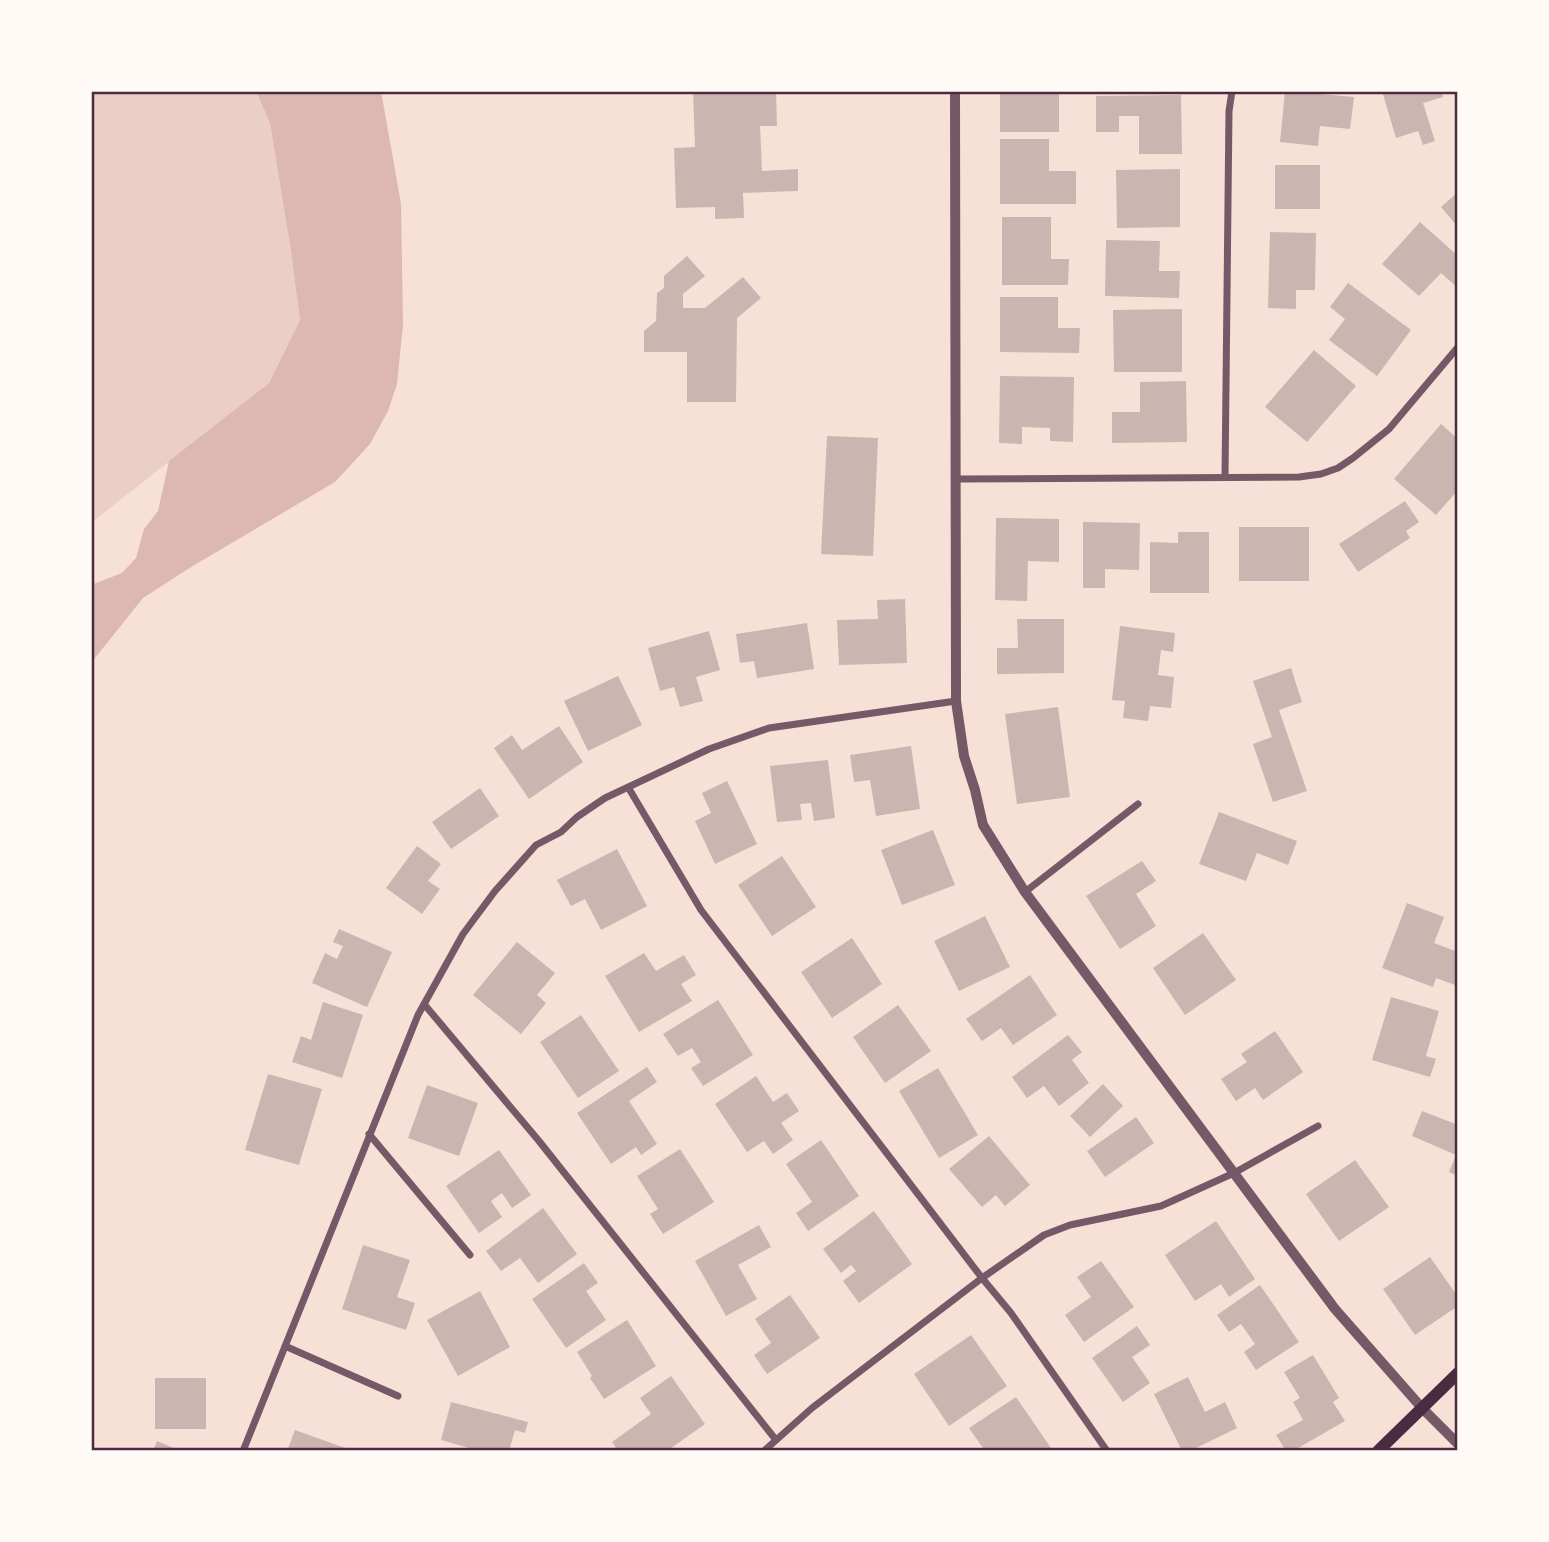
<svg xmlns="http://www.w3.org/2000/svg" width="1549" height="1542" font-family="Jost,sans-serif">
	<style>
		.green { fill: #ebcfc5 }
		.water { fill: #dcb8b0 }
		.building { fill: #ccb4b1 }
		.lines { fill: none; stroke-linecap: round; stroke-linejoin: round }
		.minor { stroke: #755966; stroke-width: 7 }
		.tertiary { stroke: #755966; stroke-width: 10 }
		.secondary { stroke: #4a2c40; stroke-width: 12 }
		.neatline { fill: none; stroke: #4a2c40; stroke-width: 2.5 }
	</style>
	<rect width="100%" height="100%" fill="#f7e1d7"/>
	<!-- green -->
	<path class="green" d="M91,91H256L270,123L291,251L300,320L269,383L91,523Z"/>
	<!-- water -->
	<path class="water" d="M256,91H381L401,204L403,325L397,384L388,411L370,444L335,482L191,567L143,598L91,663V585L122,573L136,558L144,529L158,511L169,461L269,383L300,320L291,251L270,123Z"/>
	<!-- building -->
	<path class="building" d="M727,91H776L777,126H760L762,171L798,169V191L743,193L744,218L715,219V207L676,208L674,148L695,147L693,92Z
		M1000,91H1059V132H1000Z
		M1285,91L1354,97L1350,129L1320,126L1318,146L1280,142Z
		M1382,91H1442L1443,97L1423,103L1435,141L1423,145L1418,131L1396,138Z
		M1181,95L1182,154H1139V116H1119V132H1096V96Z
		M1000,139H1049V171H1076V204H1000Z
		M1275,165H1320V209H1275Z
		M1180,169V227L1117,228L1116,170Z
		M1458,192V227L1441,207Z
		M1002,217H1051V259H1069L1068,285H1002Z
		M1420,222L1458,256V288L1441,273L1419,296L1382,264Z
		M1270,232L1316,233L1315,290H1296V309L1268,308Z
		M1106,240L1160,241L1159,271H1180L1179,298L1105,296Z
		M687,256L705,276L683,294V308H705L743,277L761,298L737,318L736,402H687V352H644V331L656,321L657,293L664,288V276Z
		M1348,283L1411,330L1377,376L1329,340L1345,319L1330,307Z
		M1000,297H1058V328H1080L1079,353L1000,352Z
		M1182,309V372H1114L1113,310Z
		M1314,350L1356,386L1307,442L1265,407Z
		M1000,376L1074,377L1073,442L1050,441V428L1022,427V444L999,443Z
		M1186,381L1187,442L1112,443V412H1140V382Z
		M1441,424L1458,439V490L1436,515L1394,479Z
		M827,436L878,438L873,556L821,554Z
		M1405,501L1419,522L1406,531L1410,538L1358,572L1339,544Z
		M996,518L1059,519V562L1028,561L1027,601L995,600Z
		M1083,522L1140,523L1139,570L1105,569V588H1083Z
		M1239,527H1309V581H1239Z
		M1178,532H1209V593H1150V542L1178,543Z
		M905,599L907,663L839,665L837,620L878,619L877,600Z
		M1017,619H1064V673L997,674V648H1018Z
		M807,623L814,669L757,678L754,661L740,663L736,634Z
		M1120,626L1175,633L1173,652L1161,650L1158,675L1174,677L1171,708L1150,706L1148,721L1123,718L1125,701L1112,700Z
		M709,631L720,670L696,677L703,701L680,707L674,687L660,691L648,648Z
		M1291,668L1302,702L1279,710L1307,791L1273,802L1253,744L1272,737L1253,681Z
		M618,676L642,725L588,751L564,701Z
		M1058,707L1070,797L1017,804L1005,714Z
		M559,726L583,762L529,799L494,748L512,735L522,750Z
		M911,746L920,809L876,816L870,780L854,782L850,755Z
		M828,760L835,818L814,821L811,803L800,804L802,820L777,822L770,766Z
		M727,781L757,844L715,864L695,821L711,813L702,793Z
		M480,788L499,816L451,849L432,822Z
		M1219,812L1297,841L1288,865L1257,853L1246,881L1199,864Z
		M933,830L955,885L902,905L881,850Z
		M417,846L441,864L428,881L440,889L422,914L386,888Z
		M617,849L647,906L601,930L585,899L571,906L557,880Z
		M782,856L816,907L772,936L738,885Z
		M1142,861L1156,881L1136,894L1156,926L1120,949L1086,896Z
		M1407,903L1444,917L1434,943L1458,952V986L1436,978L1433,987L1382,968Z
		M985,916L1010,967L959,991L934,941Z
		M339,929L392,952L367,1007L312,983L325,953L337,959L343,946L333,942Z
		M1203,933L1236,980L1185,1015L1153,968Z
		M852,938L882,984L832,1018L801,972Z
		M517,942L555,973L537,995L546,1003L521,1034L473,995Z
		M644,953L656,971L684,955L696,975L681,984L692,1001L639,1032L605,976Z
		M1030,975L1057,1015L1013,1045L1001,1028L982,1041L966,1019Z
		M1391,997L1439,1011L1426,1056L1436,1059L1430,1077L1372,1060Z
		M718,1000L753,1055L703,1086L691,1068L701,1062L692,1048L678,1056L663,1034Z
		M323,1002L363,1015L342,1078L292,1062L301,1036L311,1040Z
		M898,1005L931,1051L885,1083L853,1037Z
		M581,1015L619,1071L578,1098L540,1042Z
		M1275,1031L1303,1072L1263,1100L1255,1088L1236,1101L1221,1079L1247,1062L1241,1054Z
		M1068,1035L1082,1052L1072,1060L1089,1083L1059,1106L1044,1086L1027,1098L1012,1077Z
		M647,1067L657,1082L629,1101L657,1144L641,1155L636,1147L611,1164L577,1113Z
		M938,1068L978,1135L939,1158L899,1091Z
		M268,1074L322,1089L299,1165L245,1150Z
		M756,1076L773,1102L787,1093L799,1111L781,1123L793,1140L773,1154L764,1141L747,1152L715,1104Z
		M1103,1084L1123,1106L1090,1137L1070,1116Z
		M427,1085L478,1103L459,1156L408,1138Z
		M1422,1111L1458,1125V1176L1449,1172L1456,1155L1412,1136Z
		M1136,1117L1154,1143L1105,1177L1087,1151Z
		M989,1136L1030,1185L1005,1206L996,1195L982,1207L949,1169Z
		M821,1140L859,1196L808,1231L796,1213L812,1202L786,1164Z
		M680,1149L714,1202L663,1234L650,1214L658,1209L637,1176Z
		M499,1150L531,1195L512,1208L502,1193L491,1201L502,1217L479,1233L446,1186Z
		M1355,1160L1389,1207L1339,1241L1306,1194Z
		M543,1208L577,1254L538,1283L520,1258L501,1271L486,1251Z
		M874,1211L912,1264L859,1303L843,1281L856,1271L851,1265L841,1273L823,1249Z
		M1216,1221L1255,1279L1229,1297L1221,1284L1195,1301L1165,1255Z
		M759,1225L771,1247L738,1265L757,1299L726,1316L695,1261Z
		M363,1245L410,1260L397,1297L415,1303L406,1330L342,1309Z
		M1430,1257L1458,1297V1306L1415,1335L1383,1289Z
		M1101,1261L1134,1307L1084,1342L1065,1315L1091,1297L1077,1277Z
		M584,1263L598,1283L586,1291L606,1320L566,1348L532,1299Z
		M1260,1285L1299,1342L1256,1370L1244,1352L1255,1344L1241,1324L1229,1332L1217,1315Z
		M480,1291L510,1347L458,1376L427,1320Z
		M790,1295L820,1338L767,1374L754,1355L771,1343L755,1319Z
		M627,1320L656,1366L604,1399L590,1378L592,1376L577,1352Z
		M1137,1326L1150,1345L1132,1357L1150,1383L1123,1402L1092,1358Z
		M971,1335L1007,1386L949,1426L914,1374Z
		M1313,1355L1339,1398L1333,1402L1345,1421L1293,1451H1286L1276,1435L1303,1420L1293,1402L1300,1398L1284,1372Z
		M671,1376L705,1424L667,1451H618L612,1442L651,1414L640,1398Z
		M1188,1377L1205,1412L1225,1402L1237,1428L1190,1451H1182L1154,1394Z
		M155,1378H206V1429H155Z
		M1016,1397L1053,1451H985L969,1428Z
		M451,1402L528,1422L525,1433L515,1430L509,1451H468L469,1448L441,1440Z
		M295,1430L348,1449L347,1451H287Z
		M157,1441L181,1451H153Z"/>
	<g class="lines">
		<!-- minor -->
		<path class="minor" d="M1225,477L1229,111L1232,91
			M956,479L1299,477L1321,474L1338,468L1353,458L1389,429L1458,347
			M628,787L701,910L982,1278L1011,1313L1107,1451
			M1025,892L1138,804
			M424,1004L539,1141L776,1440
			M369,1134L470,1255
			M285,1346L398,1396
			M243,1451L418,1015L463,934L495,891L536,845L561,832L577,817L605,798L709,749L769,728L956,701
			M764,1451L812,1408L982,1278L1044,1235L1070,1225L1161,1206L1234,1173L1318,1126"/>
		<!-- tertiary -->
		<path class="tertiary" d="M955,91L956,701L964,756L975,790L983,825L1025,892L1335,1309L1422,1408L1458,1444"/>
		<!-- secondary -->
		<path class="secondary" d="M1378,1451L1458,1373"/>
	</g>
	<!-- border -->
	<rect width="1549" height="1542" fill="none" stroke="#fffaf5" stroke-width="186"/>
	<rect x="93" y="93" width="1363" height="1356" class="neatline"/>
</svg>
